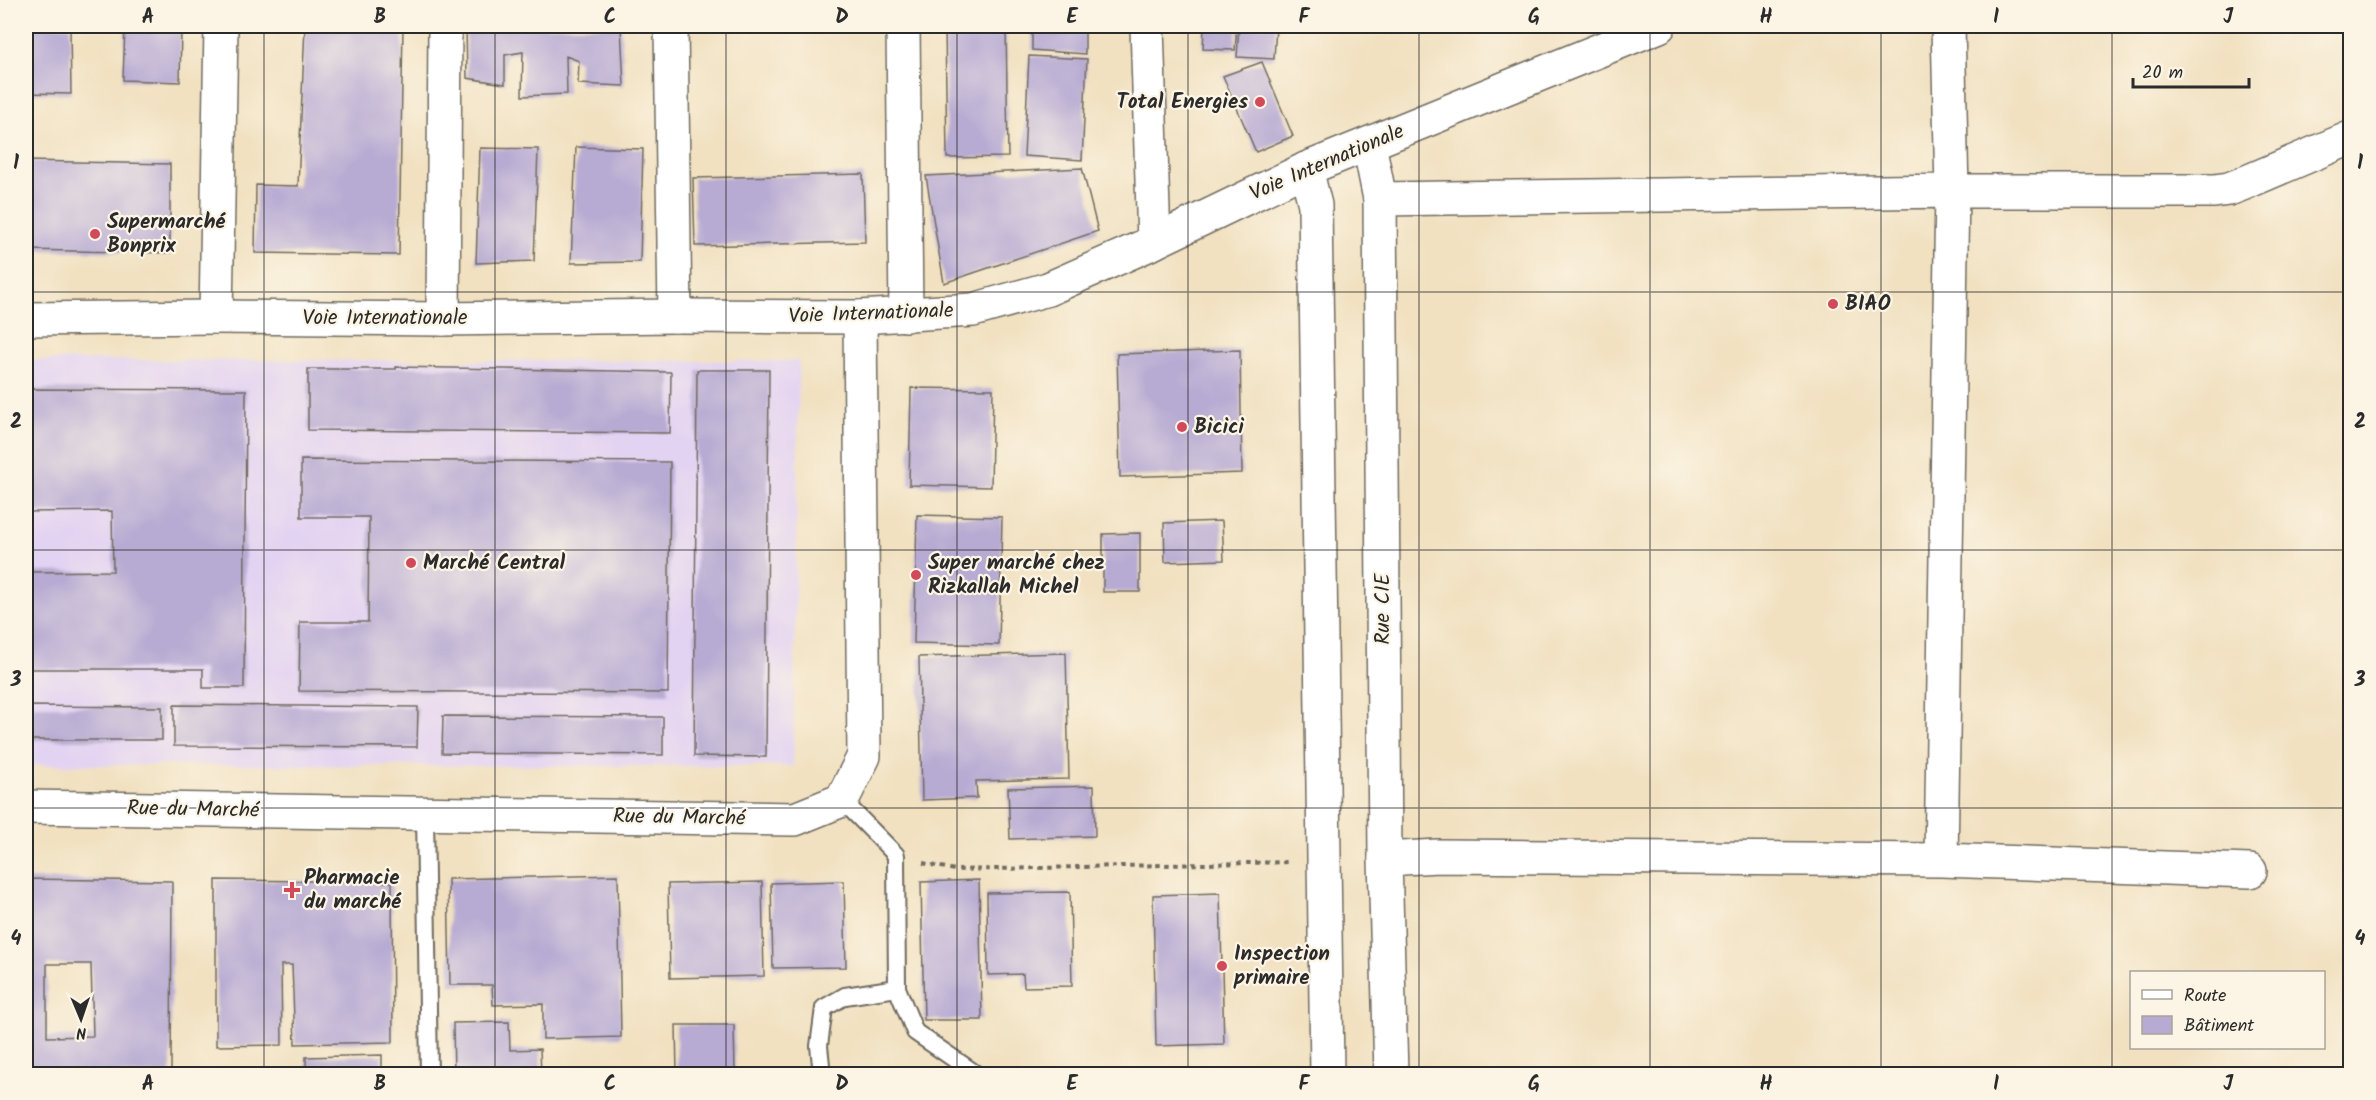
<svg xmlns="http://www.w3.org/2000/svg" width="2376" height="1100" font-family="Kalam,sans-serif">
	<style>
		.built { fill: #e3d3f2 }
		.building { fill: #b7aad3; fill-rule: evenodd }
		.lines { fill: none; stroke-linecap: round; stroke-linejoin: round }
		.lane-casing { stroke: #706b60; stroke-width: 20 }
		.street-casing { stroke: #706b60; stroke-width: 36 }
		.secondary-casing { stroke: #706b60; stroke-width: 36 }
		.primary-casing { stroke: #706b60; stroke-width: 36 }
		.path { stroke: #706b60; stroke-width: 4; stroke-dasharray: 4.5 4.5; stroke-linecap: butt }
		.lane { stroke: #fff; stroke-width: 16 }
		.street { stroke: #fff; stroke-width: 33 }
		.secondary { stroke: #fff; stroke-width: 33 }
		.primary { stroke: #fff; stroke-width: 33 }
		.grid { fill: none; stroke: #2b2b2b; stroke-width: 1.5; stroke-opacity: 0.55 }
		.poi-dot { fill: #d1495b; stroke: #fcf5e5; stroke-width: 2 }
		.labels { text-anchor: middle; dominant-baseline: central; stroke-width: 4.5; stroke-linejoin: round; paint-order: stroke }
		.poi-label { font-size: 21px; font-weight: bold; fill: #2b2b2b; stroke: #fcf5e5; text-anchor: start }
		.street-label { font-size: 21px; fill: #2b2b2b; stroke: #fcf5e5 }
		.neatline { fill: none; stroke: #2b2b2b; stroke-width: 2 }
		.grid-label { font-size: 20px; text-anchor: middle; font-weight: bold; fill: #2b2b2b }
	</style>
	<rect width="100%" height="100%" fill="#fcf5e5"/>
	<filter id="ink" filterUnits="userSpaceOnUse"><feTurbulence type="fractalNoise" baseFrequency=".0167" numOctaves="2"/><feDisplacementMap in="SourceGraphic" scale="12" xChannelSelector="R" yChannelSelector="G"/><feConvolveMatrix kernelMatrix="1 2 1 2 8 2 1 2 1" color-interpolation-filters="sRGB"/></filter>
	<filter id="wash" filterUnits="userSpaceOnUse"><feTurbulence type="fractalNoise" baseFrequency=".008" numOctaves="4" result="noise"/><feDisplacementMap in="SourceGraphic" scale="24" xChannelSelector="R" yChannelSelector="G"/><feGaussianBlur stdDeviation="1.35" result="paint"/><feColorMatrix in="noise" values="0 0 0 0 0 0 0 0 0 0 0 0 0 0 0 0 0 1.4 0 .05"/><feComposite in="paint" operator="in"/></filter>
	<g filter="url(#wash)">
		<rect width="100%" height="100%" fill="#f1e1c1"/>
		<!-- built -->
		<path class="built" d="M26,360L799,361L793,766L26,765Z"/>
		<g id="blocks">
			<!-- building -->
			<path class="building" d="M26,26H70L71,94L26,93Z
				M125,26H181L180,82L123,80Z
				M305,26H403L399,255L255,253L256,185L298,186Z
				M466,26L621,27L624,86L578,84L579,61L566,56L567,94L522,96L523,52L505,55V84L467,78Z
				M945,26H1006L1008,157L947,158Z
				M1032,26H1085V54L1032,50Z
				M1204,26H1237L1235,50L1203,49Z
				M1239,26H1276L1274,59L1237,57Z
				M1029,56L1087,59L1082,160L1024,156Z
				M1262,62L1293,136L1256,152L1223,76Z
				M576,147L643,149L640,262L571,263Z
				M480,148L538,149L534,261L476,263Z
				M26,161L170,164V253L26,250Z
				M1082,168L1098,231L944,283L926,176Z
				M863,174L865,242L695,246L693,178Z
				M1240,350L1242,473L1120,477L1117,354Z
				M396,367L671,372L670,433L308,430V369H396Z
				M697,370H769L766,757L694,756Z
				M911,388L993,389L991,487L909,485Z
				M26,389L246,390L244,688H203V669H26ZM112,511L113,571L29,572V512Z
				M301,460L670,462L668,693L299,691L300,622H368L369,517H301Z
				M917,515L1002,517L999,645L914,643Z
				M1222,521L1224,560L1165,562L1164,523Z
				M1140,533V592H1103V534Z
				M1066,653L1069,779L976,781L977,798L922,800L919,657Z
				M174,705L418,707L417,747L174,746Z
				M26,706L162,707V740H26Z
				M443,716L663,717V755L442,753Z
				M1094,786L1095,836L1010,839L1008,788Z
				M618,875L621,1037L543,1039V1004L493,1005L492,985H450L448,879Z
				M26,879L172,881L171,1074H26ZM47,964H91L93,1036L47,1037Z
				M216,880L392,882L393,1042L295,1044L292,965H281L282,1045L216,1046Z
				M979,880L982,1020H924L921,882Z
				M844,881L846,967L773,968L771,883Z
				M762,882L764,976L670,978L668,884Z
				M1070,892L1072,986L1024,987L1023,974L988,975L987,893Z
				M1220,893L1224,1044L1156,1046L1153,895Z
				M509,1022L510,1050L540,1049L541,1074H454L453,1023Z
				M676,1025H734L735,1074H677Z
				M382,1055V1074H306V1057Z"/>
		</g>
	</g>
	<g filter="url(#ink)">
		<use href="#blocks" fill-opacity="0" stroke="#706b60" stroke-width="1.5"/>
		<g class="lines">
			<defs>
				<path id="lane" d="M842,800L896,855L897,988L915,1032L976,1074
					M425,814L429,1074
					M822,1074L819,1046L824,1008L845,996L897,988"/>
				<path id="street" d="M671,26L675,316
					M903,26L906,315
					M1380,199L1952,191H2214L2229,189L2242,184L2350,138
					M216,317L221,26
					M443,319L445,26
					M26,807L795,819L842,800L864,756L860,317
					M1385,859L1438,856L1941,860L2250,871
					M1941,860L1952,191L1948,26"/>
				<path id="secondary" d="M1147,26L1154,242
					M1369,144L1380,199L1385,859L1391,1074
					M1306,169L1315,205L1327,1074"/>
				<path id="primary" d="M26,319L216,317L443,319L675,316L860,317L973,310L1048,289L1154,242L1306,169L1659,26"/>
			</defs>
			<!-- lane casing -->
			<use href="#lane" class="lane-casing"/>
			<!-- street casing -->
			<use href="#street" class="street-casing"/>
			<!-- secondary casing -->
			<use href="#secondary" class="secondary-casing"/>
			<!-- primary casing -->
			<use href="#primary" class="primary-casing"/>
			<!-- path -->
			<path class="path" d="M923,863L955,870L1289,862"/>
			<!-- lane -->
			<use href="#lane" class="lane"/>
			<!-- street -->
			<use href="#street" class="street"/>
			<!-- secondary -->
			<use href="#secondary" class="secondary"/>
			<!-- primary -->
			<use href="#primary" class="primary"/>
		</g>
	</g>
	<!-- grid -->
	<path class="grid" d="M264,26V1074M495,26V1074M726,26V1074M957,26V1074M1188,26V1074M1419,26V1074M1650,26V1074M1881,26V1074M2112,26V1074M26,292H2350M26,550H2350M26,808H2350"/>
	<!-- markers -->
	<g class="poi-dot">
		<circle cx="1260" cy="102" r="6"/>
		<circle cx="95" cy="234" r="6"/>
		<circle cx="1833" cy="304" r="6"/>
		<circle cx="1182" cy="427" r="6"/>
		<circle cx="411" cy="563" r="6"/>
		<circle cx="916" cy="575" r="6"/>
		<path d="M289 881h6v6h6v6h-6v6h-6v-6h-6v-6h6z"/>
		<circle cx="1222" cy="966" r="6"/>
	</g>
	<g class="labels">
		<!-- poi labels -->
		<g class="poi-label">
			<text x="1248" y="102" text-anchor="end">Total Energies</text>
			<text x="107" y="222">Supermarché<tspan x="107" dy="24">Bonprix</tspan></text>
			<text x="1845" y="304">BIAO</text>
			<text x="1194" y="427">Bicici</text>
			<text x="423" y="563">Marché Central</text>
			<text x="928" y="563">Super marché chez<tspan x="928" dy="24">Rizkallah Michel</tspan></text>
			<text x="304" y="878">Pharmacie<tspan x="304" dy="24">du marché</tspan></text>
			<text x="1234" y="954">Inspection<tspan x="1234" dy="24">primaire</tspan></text>
		</g>
		<!-- street labels -->
		<g class="street-label">
			<text transform="translate(1327 163) rotate(-23)">Voie Internationale</text>
			<text transform="translate(871 314) rotate(-2)">Voie Internationale</text>
			<text x="385" y="318">Voie Internationale</text>
			<text transform="translate(1383 609) rotate(-90)">Rue CIE</text>
			<text transform="translate(193 810) rotate(1)">Rue du Marché</text>
			<text transform="translate(679 818) rotate(1)">Rue du Marché</text>
		</g>
	</g>
	<!-- margin -->
	<rect width="2376" height="1100" fill="none" stroke="#fcf5e5" stroke-width="66"/>
	<!-- legend -->
	<rect x="2130" y="971" width="195" height="78" fill="#fcf5e5" stroke="#a8a49b" stroke-width="1.5"/>
	<rect x="2142" y="990" width="30" height="9" fill="#ffffff" stroke="#a8a49b" stroke-width="1.5"/>
	<text x="2184" y="1001" font-size="18" fill="#2b2b2b">Route</text>
	<rect x="2142" y="1016" width="30" height="18" fill="#b7aad3" stroke="#a8a49b" stroke-width="1.5"/>
	<text x="2184" y="1031" font-size="18" fill="#2b2b2b">Bâtiment</text>
	<!-- north arrow -->
	<g transform="translate(81 1019) rotate(178)" stroke="#fcf5e5" stroke-width="4.5" paint-order="stroke">
	<path d="M0-4.5L10 22L0 15L-10 22Z" fill="#2b2b2b"/>
	<text y="-9" font-size="16" font-weight="bold" text-anchor="middle" fill="#2b2b2b">N</text>
	</g>
	<!-- scale -->
	<path d="M2133 78v9h116v-9" fill="none" stroke="#2b2b2b" stroke-width="3"/>
	<text x="2142" y="78" font-size="18" fill="#2b2b2b" stroke="#fcf5e5" stroke-width="4.5" paint-order="stroke">20 m</text>
	<rect x="33" y="33" width="2310" height="1034" class="neatline"/>
	<g class="grid-label">
		<text x="148" y="23">A</text>
		<text x="380" y="23">B</text>
		<text x="610" y="23">C</text>
		<text x="842" y="23">D</text>
		<text x="1072" y="23">E</text>
		<text x="1304" y="23">F</text>
		<text x="1534" y="23">G</text>
		<text x="1766" y="23">H</text>
		<text x="1996" y="23">I</text>
		<text x="2228" y="23">J</text>
		<text x="16" y="169">1</text>
		<text x="2360" y="169">1</text>
		<text x="16" y="428">2</text>
		<text x="2360" y="428">2</text>
		<text x="16" y="686">3</text>
		<text x="2360" y="686">3</text>
		<text x="16" y="945">4</text>
		<text x="2360" y="945">4</text>
		<text x="148" y="1090">A</text>
		<text x="380" y="1090">B</text>
		<text x="610" y="1090">C</text>
		<text x="842" y="1090">D</text>
		<text x="1072" y="1090">E</text>
		<text x="1304" y="1090">F</text>
		<text x="1534" y="1090">G</text>
		<text x="1766" y="1090">H</text>
		<text x="1996" y="1090">I</text>
		<text x="2228" y="1090">J</text>
	</g>
</svg>
